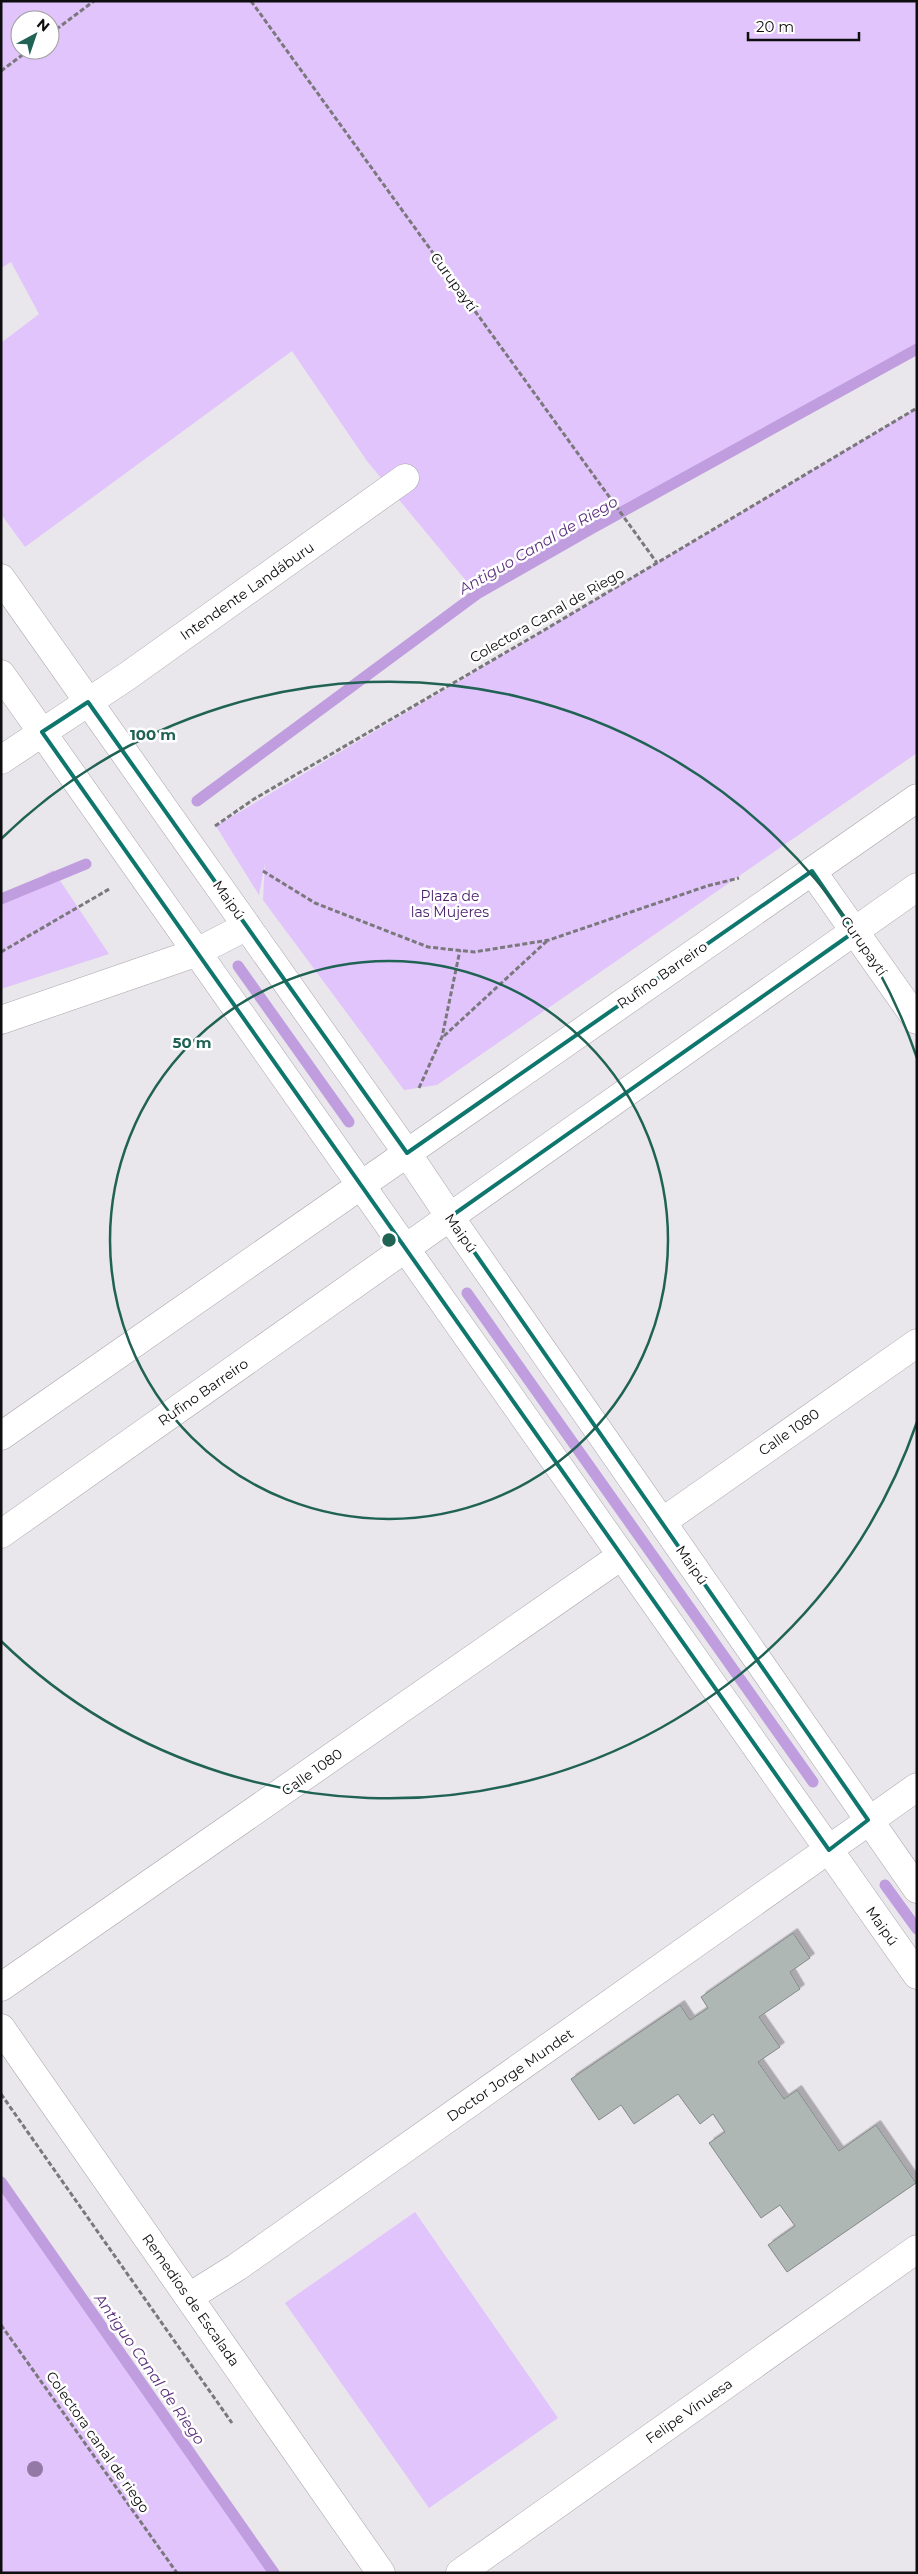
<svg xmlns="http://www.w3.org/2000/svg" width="918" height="2574" font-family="Montserrat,sans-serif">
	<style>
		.green { fill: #e1c4fc; fill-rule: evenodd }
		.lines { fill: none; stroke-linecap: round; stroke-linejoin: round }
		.stream { stroke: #bf9dde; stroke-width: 11 }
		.building { fill: #afb7b4; stroke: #838a87; filter: url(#shadow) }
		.minor-casing { stroke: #a8a5ab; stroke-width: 29 }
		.path { stroke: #7a787c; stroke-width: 3; stroke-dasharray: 5 2.5; stroke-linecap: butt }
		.minor { stroke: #fff; stroke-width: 28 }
		.tree { fill: #9379a6 }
		.marked { fill: none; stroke: #0f766e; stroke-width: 4; stroke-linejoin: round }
		.ring { fill: none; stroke: #206354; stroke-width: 2.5 }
		.labels { text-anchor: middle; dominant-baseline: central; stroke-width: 5; stroke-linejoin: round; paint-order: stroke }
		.street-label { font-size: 14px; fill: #0e0d0f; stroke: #fff }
		.park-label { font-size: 14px; fill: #4c206c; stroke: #fff }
		.water-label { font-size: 15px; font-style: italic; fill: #5b2f7c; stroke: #fff }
		.centre { fill: #206354; stroke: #fff; stroke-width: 2.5 }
		.ring-label { font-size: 15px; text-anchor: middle; font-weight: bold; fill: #206354; stroke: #fff; stroke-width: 5; stroke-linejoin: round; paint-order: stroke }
	</style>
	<defs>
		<filter id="shadow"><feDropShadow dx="4.5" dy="-4.5" stdDeviation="0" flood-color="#0004"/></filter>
	</defs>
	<rect width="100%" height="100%" fill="#e9e6ec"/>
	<!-- green -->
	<path class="green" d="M1,1H917V343L477,594L367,461L292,351L25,547L1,514V343L39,314L11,262L1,268ZM20,20H50V50H20Z
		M917,408V753L437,1085L404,1090L263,900L265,863L259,895L216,826Z
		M53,870L109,954L1,989V900Z
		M1,2189L269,2573H1Z
		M415,2212L558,2418L429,2508L285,2303Z"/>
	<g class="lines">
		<!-- stream -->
		<path class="stream" d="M197,801L477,594L591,529L917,349
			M1,899L86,864
			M238,966L349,1122
			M467,1293L813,1782
			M885,1885L917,1929
			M1,2182L274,2573"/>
	</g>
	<!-- building -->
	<path class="building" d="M793,1933L810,1958L790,1972L800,1989L759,2017L780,2047L758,2062L784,2099L797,2090L839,2151L876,2125L916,2183L787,2272L768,2245L795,2226L780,2205L761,2218L709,2143L725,2132L713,2114L700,2124L678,2094L634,2124L621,2105L599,2120L571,2079L680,2005L690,2020L708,2008L701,1997Z"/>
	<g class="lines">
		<defs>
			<path id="minor" d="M1,578L407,1153L450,1217L917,1889
				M1,674L917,1975
				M1,760L126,677L405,478
				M812,871L917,1020
				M1,1020L195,953L247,926
				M1,1436L917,798
				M662,1522L917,1343
				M1,1534L917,887
				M1,1987L621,1556
				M1,2028L381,2573
				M189,2297L237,2267L917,1787
				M460,2573L917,2249"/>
		</defs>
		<!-- minor casing -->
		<use href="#minor" class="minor-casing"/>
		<!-- path -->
		<path class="path" d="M251,1L657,563
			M50,34L94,1
			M1,71L29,50
			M215,826L254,799L546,629L917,408
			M263,871L315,903L428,947L474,952L549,940L707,886L739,878
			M1,952L111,888
			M444,1036L548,940
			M419,1088L442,1037L460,950
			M1,2094L232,2423
			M1,2325L177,2573"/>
		<!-- minor -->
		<use href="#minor" class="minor"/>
	</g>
	<!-- trees -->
	<circle class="tree" cx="35" cy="2469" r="8"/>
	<!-- marked area -->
	<path class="marked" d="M88,702L407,1153L812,871L854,932L450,1217L868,1820L829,1850L42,732Z"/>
	<!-- distance rings -->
	<g class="ring">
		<circle cx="389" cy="1240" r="279"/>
		<path d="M917 1422A558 558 0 0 1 1 1641M1 839A558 558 0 0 1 917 1058"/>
	</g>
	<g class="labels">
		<!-- street labels -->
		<g class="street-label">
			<text transform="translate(454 282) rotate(54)">Curupaytí</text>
			<text transform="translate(247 591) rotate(-35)">Intendente Landáburu</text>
			<text transform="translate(547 615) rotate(-30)">Colectora Canal de Riego</text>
			<text transform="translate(229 900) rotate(55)">Maipú</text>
			<text transform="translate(864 946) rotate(55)">Curupaytí</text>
			<text transform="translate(662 975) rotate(-35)">Rufino Barreiro</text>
			<text transform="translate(461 1233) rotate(55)">Maipú</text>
			<text transform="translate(203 1392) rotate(-35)">Rufino Barreiro</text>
			<text transform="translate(789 1432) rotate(-35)">Calle 1080</text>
			<text transform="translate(692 1565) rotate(55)">Maipú</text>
			<text transform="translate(312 1772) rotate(-35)">Calle 1080</text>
			<text transform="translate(882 1926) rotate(55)">Maipú</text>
			<text transform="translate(510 2075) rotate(-35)">Doctor Jorge Mundet</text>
			<text transform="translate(191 2300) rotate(55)">Remedios de Escalada</text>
			<text transform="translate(689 2411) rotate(-35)">Felipe Vinuesa</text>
			<text transform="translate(98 2442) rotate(55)">Colectora canal de riego</text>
		</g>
		<!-- park labels -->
		<g class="park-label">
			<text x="450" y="896">Plaza de<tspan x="450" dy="16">las Mujeres</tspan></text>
		</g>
		<!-- water labels -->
		<g class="water-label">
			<text transform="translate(538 545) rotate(-30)">Antiguo Canal de Riego</text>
			<text transform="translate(150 2369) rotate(55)">Antiguo Canal de Riego</text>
		</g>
	</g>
	<circle cx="389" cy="1240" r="8" class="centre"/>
	<g class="ring-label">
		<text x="153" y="740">100 m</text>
		<text x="192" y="1048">50 m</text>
	</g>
	<!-- border -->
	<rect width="918" height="2574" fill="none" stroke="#0e0d0f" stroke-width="5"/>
	<!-- north arrow -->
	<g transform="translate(35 35) rotate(40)"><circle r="24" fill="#ffffff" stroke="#9f9e9f"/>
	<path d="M0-4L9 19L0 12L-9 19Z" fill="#206354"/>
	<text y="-8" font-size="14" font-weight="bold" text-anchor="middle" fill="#0e0d0f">N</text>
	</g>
	<!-- scale -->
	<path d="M748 32v8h111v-8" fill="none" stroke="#0e0d0f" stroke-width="2.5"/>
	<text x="756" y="32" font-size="15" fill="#0e0d0f" stroke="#ffffff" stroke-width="4" paint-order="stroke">20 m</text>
</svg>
